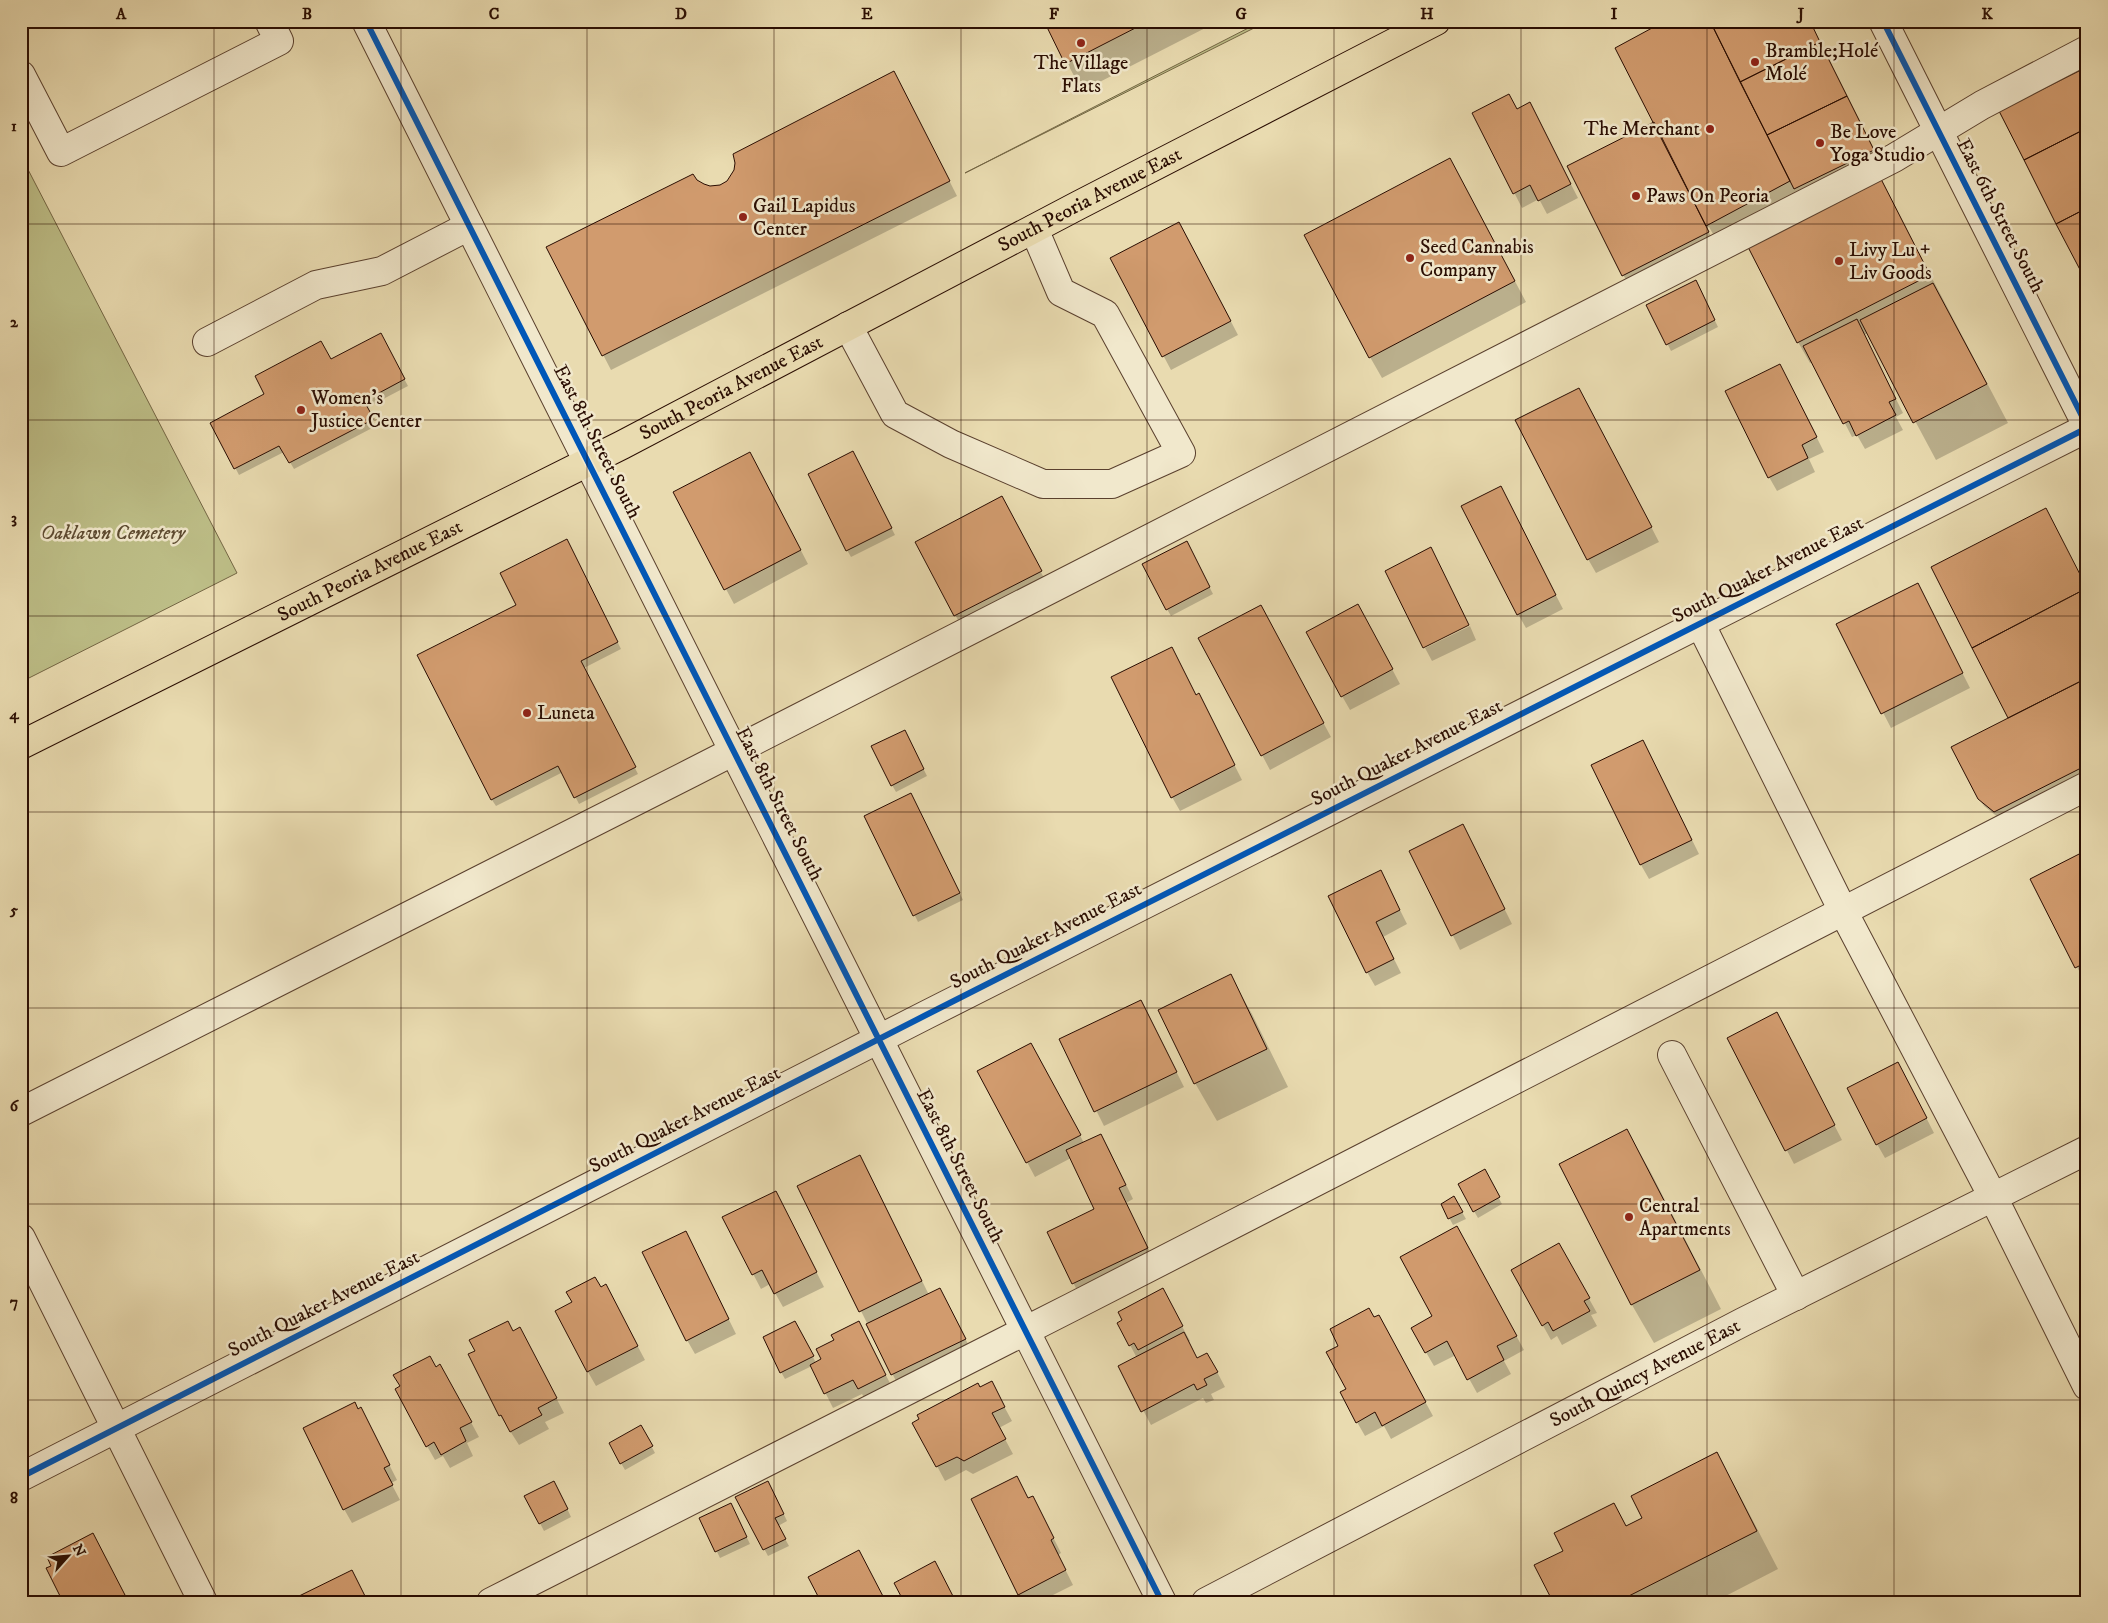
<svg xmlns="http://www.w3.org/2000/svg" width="2108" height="1623" font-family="'IM FELL DW Pica',serif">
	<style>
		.green { fill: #bdbe87; stroke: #746644 }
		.shadow { fill: #0003 }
		.building { fill: #d19b6e; stroke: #2a0d02 }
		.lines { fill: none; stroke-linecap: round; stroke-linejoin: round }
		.minor-casing { stroke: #5a402e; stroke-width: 30 }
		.major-casing { stroke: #2a0d02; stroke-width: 30 }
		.minor { stroke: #f1e8cc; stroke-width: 28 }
		.major { stroke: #e9dbb0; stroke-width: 28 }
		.cycleway-casing { stroke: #f1e8cc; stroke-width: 9 }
		.cycleway { stroke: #0057b8; stroke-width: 6 }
		.grid { fill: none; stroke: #2a0d02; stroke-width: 1; stroke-opacity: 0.55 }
		.poi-dot { fill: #8f2418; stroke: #f1e8cc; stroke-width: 2 }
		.labels { text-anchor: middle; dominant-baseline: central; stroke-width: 5; stroke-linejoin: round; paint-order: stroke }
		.poi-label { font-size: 20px; fill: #2a0d02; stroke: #f1e8cc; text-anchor: start }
		.street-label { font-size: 20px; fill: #2a0d02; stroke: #f1e8cc }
		.park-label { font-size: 20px; font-style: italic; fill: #5d4b31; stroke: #f1e8cc }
		.neatline { fill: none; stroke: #2a0d02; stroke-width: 2 }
		.grid-label { font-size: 16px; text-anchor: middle; font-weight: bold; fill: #2a0d02 }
	</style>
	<rect width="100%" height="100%" fill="#e9dbb0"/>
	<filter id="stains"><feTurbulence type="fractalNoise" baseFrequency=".004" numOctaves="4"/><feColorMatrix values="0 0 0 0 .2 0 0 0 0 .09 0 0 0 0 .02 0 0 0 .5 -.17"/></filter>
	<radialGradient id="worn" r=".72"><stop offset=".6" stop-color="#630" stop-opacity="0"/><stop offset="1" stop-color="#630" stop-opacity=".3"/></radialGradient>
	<!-- green -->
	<path class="green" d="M1262,21H1268L965,173Z
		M21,156L237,573L21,682Z"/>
	<!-- shadow -->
	<path class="shadow" d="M1045,21H1219L1082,91Z
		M1668,21H1810L1885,171L1716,239L1709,227L1707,228L1712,239L1627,282L1568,167L1655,123Z
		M902,87L957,196L611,370L548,248L692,175L703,186L710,188L726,183Z
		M1517,110L1537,118L1578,198L1547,214L1539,199L1522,208L1474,113Z
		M1450,159L1526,302L1382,378L1370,357Z
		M1881,181L2008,423L1936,460L1868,333L1864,335L1903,413L1896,417L1903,430L1865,449L1857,435L1852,437L1813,362L1810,363L1798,342Z
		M1187,237L1238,335L1171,370L1112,259Z
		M1699,288L1718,327L1671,351L1648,305Z
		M384,341L408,386L366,408L376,426L294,469L284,452L239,475L212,423L331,361Z
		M1788,380L1824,452L1809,459L1815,472L1777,491L1769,477Z
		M1587,403L1659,542L1596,573L1588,559Z
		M856,459L895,535L851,557L847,550Z
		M758,468L808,564L734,604L674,492Z
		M1508,502L1563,609L1526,628L1518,614Z
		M1005,504L1044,578L959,622L917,542Z
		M570,547L621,649L584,668L638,774L579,804L563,772L496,806L492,800L518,606Z
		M1190,549L1213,594L1171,616L1167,609Z
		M1932,567L2087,589V773L1999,818L1984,806L1979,799L2010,717Z
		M1925,599L1970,688L1891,728L1838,625Z
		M1268,620L1331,737L1270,770L1200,638Z
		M1366,620L1400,684L1350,710L1342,696Z
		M1470,626L1476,640L1432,661L1425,648Z
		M1199,695L1242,780L1180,811L1172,797L1196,696Z
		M908,738L927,776L896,792L892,785Z
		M1643,741L1699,854L1649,879L1641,865Z
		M914,801L963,900L918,922L866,816Z
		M1463,826L1512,924L1460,950L1411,851Z
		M2087,851V986L2031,879Z
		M1381,872L1407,924L1383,937L1401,973L1375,986L1367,972Z
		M1230,976L1252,1014L1288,1087L1217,1121L1195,1083Z
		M1141,1001L1184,1087L1104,1126L1061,1040Z
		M1784,1028L1842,1140L1794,1164L1729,1039Z
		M1039,1058L1084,1143L1101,1135L1109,1149L1133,1199L1126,1203L1155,1262L1081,1298L1048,1233L1096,1210L1071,1158L1035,1177L979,1072Z
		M1906,1078L1934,1133L1885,1158L1877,1144Z
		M1627,1131L1649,1169L1721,1309L1654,1343L1632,1305L1561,1164Z
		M868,1171L929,1295L948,1304L973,1354L900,1389L799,1187Z
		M1484,1171L1502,1204L1478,1218L1459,1185Z
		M776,1192L824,1287L783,1307L770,1284L761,1289L724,1218Z
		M1454,1198L1466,1219L1453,1225L1442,1204Z
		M1465,1242L1524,1350L1504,1361L1511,1374L1477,1393L1456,1355L1434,1366L1412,1328L1433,1316Z
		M1559,1245L1597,1313L1591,1315L1597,1326L1562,1345L1557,1336L1551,1340L1512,1270Z
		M693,1247L736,1334L695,1354L687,1340Z
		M600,1289L613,1300L645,1360L596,1386L588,1372Z
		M1170,1304L1190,1341L1188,1342L1197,1359L1215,1368L1225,1387L1211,1394L1214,1400L1206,1403L1203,1398L1151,1425L1120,1367L1137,1358L1118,1323Z
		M1374,1318L1386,1330L1433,1416L1391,1439L1384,1426L1365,1436L1357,1422L1340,1346Z
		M859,1323L893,1389L867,1402L862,1394L833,1408L812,1366L785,1379L781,1372L799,1329L816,1363L823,1359L835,1341Z
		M514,1332L528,1343L564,1413L545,1422L549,1429L519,1445L500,1415L469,1355Z
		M436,1368L448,1380L479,1437L467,1443L473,1456L450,1468L443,1456L435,1460L427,1446L401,1387Z
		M980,1389L999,1397L1012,1421L999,1428L1013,1454L973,1474L966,1470L945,1481L914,1423Z
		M361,1409L397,1480L391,1483L400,1500L352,1523L344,1509L358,1410Z
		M641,1427L655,1453L625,1470L610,1444Z
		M1716,1453L1738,1492L1778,1569L1714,1602H1554L1565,1551L1614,1504L1627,1527L1643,1518Z
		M558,1489L571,1517L544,1531L526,1496Z
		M772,1489L787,1521L778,1526L789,1546L768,1556L737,1498Z
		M1033,1497L1061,1553L1058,1555L1073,1585L1039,1602H1023L1019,1594L1029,1500Z
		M734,1511L750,1544L720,1558L701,1518Z
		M100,1549L128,1602H65Z"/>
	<!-- building -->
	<path class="building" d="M1044,21H1149L1065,64Z
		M1665,21H1710L1790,181L1706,226L1615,48Z
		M1710,21H1810L1820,42L1740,82Z
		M1820,42L1847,96L1767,135L1740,82Z
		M2087,67V128L2024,160L1999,111Z
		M894,71L950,181L602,356L546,247L693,174L697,180L704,184L710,186L720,185L727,181L734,170L735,163L733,154Z
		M1509,94L1517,109L1530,102L1571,184L1538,201L1530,185L1513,194L1472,113Z
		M1847,96L1874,150L1794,189L1767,135Z
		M1654,122L1709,232L1622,276L1567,166Z
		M2087,128V208L2056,224L2024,160Z
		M1450,158L1515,281L1369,358L1304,235Z
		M1881,179L1930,275L1797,343L1748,247Z
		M2087,208V283L2056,224Z
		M1179,222L1231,321L1162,357L1110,258Z
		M1696,280L1715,320L1666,345L1646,305Z
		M1933,283L1987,384L1913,423L1860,320Z
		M1857,319L1896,399L1889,402L1896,415L1856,436L1849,421L1843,424L1803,346Z
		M381,333L405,379L364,401L374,419L289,463L279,446L234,469L210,423L264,394L255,376L321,341L331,359Z
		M1780,364L1817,437L1802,445L1808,458L1768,478L1725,391Z
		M1579,388L1652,527L1587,560L1515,420Z
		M853,451L892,528L846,551L808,474Z
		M750,452L801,550L724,590L673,492Z
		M1501,486L1556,595L1517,615L1461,506Z
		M1002,496L1042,571L954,616L915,542Z
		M2046,508L2087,588L1972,648L1931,567Z
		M567,539L618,642L581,661L636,767L574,798L558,766L491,800L417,655L516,605L500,573Z
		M1187,541L1210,587L1166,610L1142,564Z
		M1431,547L1469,625L1423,648L1385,571Z
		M1918,583L1963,673L1881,714L1836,624Z
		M2087,588V678L2008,718L1972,648Z
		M1358,604L1393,669L1341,697L1306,632Z
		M1261,605L1324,723L1261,756L1198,638Z
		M1172,647L1196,695L1199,693L1235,765L1171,798L1111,677Z
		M2087,678V765L1994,812L1978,799L1951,747Z
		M905,730L924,769L891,786L871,746Z
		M1643,740L1692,840L1640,865L1591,765Z
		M911,793L960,893L913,916L864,816Z
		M1463,824L1505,909L1451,936L1409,851Z
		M2087,850V962L2075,968L2030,879Z
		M1381,870L1400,910L1376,922L1394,959L1366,973L1328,896Z
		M1231,974L1267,1049L1194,1084L1158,1010Z
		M1141,1000L1177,1072L1094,1112L1059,1039Z
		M1777,1012L1835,1125L1785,1151L1727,1038Z
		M1031,1043L1081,1135L1026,1163L977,1071Z
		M1898,1062L1927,1118L1876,1145L1847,1088Z
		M1627,1129L1700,1270L1631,1305L1559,1164Z
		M1101,1134L1126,1185L1119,1188L1148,1248L1072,1284L1047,1232L1094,1209L1066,1150Z
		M860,1155L922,1281L859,1312L797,1186Z
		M1485,1169L1500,1197L1473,1212L1458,1184Z
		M776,1191L817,1272L774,1294L762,1270L752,1275L722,1217Z
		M1454,1196L1463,1212L1448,1219L1441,1204Z
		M1457,1226L1517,1336L1497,1346L1504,1360L1467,1380L1447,1341L1425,1353L1411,1328L1432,1316L1400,1257Z
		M686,1231L729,1319L686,1341L642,1252Z
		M1559,1243L1590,1298L1584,1301L1590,1311L1553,1331L1548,1322L1542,1326L1511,1270Z
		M595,1277L601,1287L606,1284L638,1346L587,1372L555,1311L572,1302L566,1292Z
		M940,1288L966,1339L891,1375L866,1324Z
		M1163,1288L1183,1326L1138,1350L1134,1343L1129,1346L1117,1323L1122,1320L1118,1312Z
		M1369,1308L1374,1317L1379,1315L1426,1402L1382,1426L1375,1412L1356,1423L1340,1392L1346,1389L1326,1352L1338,1346L1330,1329Z
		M508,1321L513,1331L520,1327L557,1398L538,1408L542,1415L510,1432L501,1415L499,1416L468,1354L475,1351L469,1340Z
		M795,1321L814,1356L780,1373L763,1337Z
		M859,1321L886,1375L858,1389L853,1380L824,1394L810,1365L821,1359L816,1349L834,1340L831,1335Z
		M1184,1332L1197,1358L1207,1353L1218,1372L1204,1379L1207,1385L1197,1390L1194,1384L1141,1412L1118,1366Z
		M430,1356L436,1367L440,1364L472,1422L460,1428L466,1441L441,1455L434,1442L426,1447L395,1389L400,1386L393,1375Z
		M992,1381L1005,1407L992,1413L1006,1439L964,1461L957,1457L936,1467L912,1423L919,1419L917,1415L978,1383L980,1387Z
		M355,1402L358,1409L361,1407L390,1465L384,1468L393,1485L343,1510L303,1428Z
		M641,1425L653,1446L620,1464L609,1443Z
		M1717,1452L1757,1531L1617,1602H1590L1587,1596L1574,1602H1553L1534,1565L1563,1551L1554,1533L1614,1503L1626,1526L1642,1518L1631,1496Z
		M1017,1476L1028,1498L1033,1496L1054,1538L1051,1540L1066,1570L1018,1595L971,1499Z
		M554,1481L568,1509L539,1524L524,1496Z
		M768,1481L784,1514L775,1518L786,1539L763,1550L735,1497Z
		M731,1503L747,1537L715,1552L699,1518Z
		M93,1533L125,1595L121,1597L124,1602H63L46,1568L51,1566L47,1557Z
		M859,1550L886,1602H821L808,1577Z
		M935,1561L956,1602H904L894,1583Z
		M352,1570L368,1602L371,1600L372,1602H294L293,1599Z"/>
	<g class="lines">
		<defs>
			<g id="minor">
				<path d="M366,21L1162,1602"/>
				<path d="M1883,21L2087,426"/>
				<path d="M21,75L61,152L279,41L269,21"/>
				<path d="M848,326L895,414L951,444L1043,484H1112L1181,453L1105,314L1061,292L1034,229"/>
				<path d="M207,342L316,285L382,271L469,226"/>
				<path d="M1700,623L1843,911L1993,1197L2087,1386"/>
				<path d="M1672,1055L1796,1296"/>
				<path d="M21,1112L691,773L1894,158L1982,105L2087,50"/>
				<path d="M21,1238L203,1602"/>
				<path d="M21,1477L926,1015L2087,428"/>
				<path d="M491,1602L1072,1307L2087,786"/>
				<path id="s1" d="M1206,1602L1743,1322L2087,1150"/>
			</g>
			<g id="major">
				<path id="s2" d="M21,745L622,445L1079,205L1436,21"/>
			</g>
		</defs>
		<!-- minor casing -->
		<use href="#minor" class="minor-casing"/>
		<!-- major casing -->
		<use href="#major" class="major-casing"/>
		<!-- minor -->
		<use href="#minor" class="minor"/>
		<!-- major -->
		<use href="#major" class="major"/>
		<defs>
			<path id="cycleway" d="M366,21L1162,1602
				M1883,21L2087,426
				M21,1477L926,1015L2087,428"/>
		</defs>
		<!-- cycleway casing -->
		<use href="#cycleway" class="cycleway-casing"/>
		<!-- cycleway -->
		<use href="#cycleway" class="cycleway"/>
	</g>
	<!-- grid -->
	<path class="grid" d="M214,21V1602M401,21V1602M587,21V1602M774,21V1602M961,21V1602M1147,21V1602M1334,21V1602M1521,21V1602M1707,21V1602M1894,21V1602M21,224H2087M21,420H2087M21,616H2087M21,812H2087M21,1008H2087M21,1204H2087M21,1400H2087"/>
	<!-- markers -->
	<g class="poi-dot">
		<circle cx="1081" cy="43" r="5"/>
		<circle cx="1755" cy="62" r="5"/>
		<circle cx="1710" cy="129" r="5"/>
		<circle cx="1820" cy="143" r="5"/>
		<circle cx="1636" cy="196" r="5"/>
		<circle cx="743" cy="217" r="5"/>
		<circle cx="1410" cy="258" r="5"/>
		<circle cx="1839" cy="261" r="5"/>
		<circle cx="301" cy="410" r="5"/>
		<circle cx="527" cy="713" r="5"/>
		<circle cx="1629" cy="1217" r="5"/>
	</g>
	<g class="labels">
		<!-- poi labels -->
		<g class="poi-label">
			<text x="1765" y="51">Bramble;Holé<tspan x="1765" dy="23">Molé</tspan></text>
			<text x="1081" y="63" text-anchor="middle">The Village<tspan x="1081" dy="23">Flats</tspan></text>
			<text x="1700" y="129" text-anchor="end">The Merchant</text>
			<text x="1830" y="132">Be Love<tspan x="1830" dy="23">Yoga Studio</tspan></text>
			<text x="1646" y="196">Paws On Peoria</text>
			<text x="753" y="206">Gail Lapidus<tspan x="753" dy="23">Center</tspan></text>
			<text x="1420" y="247">Seed Cannabis<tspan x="1420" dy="23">Company</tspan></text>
			<text x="1849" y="250">Livy Lu +<tspan x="1849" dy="23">Liv Goods</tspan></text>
			<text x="311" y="398">Women's<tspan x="311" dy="23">Justice Center</tspan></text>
			<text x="537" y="713">Luneta</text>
			<text x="1639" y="1206">Central<tspan x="1639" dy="23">Apartments</tspan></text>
		</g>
		<!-- street labels -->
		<g class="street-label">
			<text stroke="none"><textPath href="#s2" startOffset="1200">South Peoria Avenue East</textPath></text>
			<text transform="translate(2000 216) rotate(63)">East 6th Street South</text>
			<text stroke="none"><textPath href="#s2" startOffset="795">South Peoria Avenue East</textPath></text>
			<text transform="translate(597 442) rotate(63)">East 8th Street South</text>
			<text transform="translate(1768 570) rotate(-27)">South Quaker Avenue East</text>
			<text stroke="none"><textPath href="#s2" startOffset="390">South Peoria Avenue East</textPath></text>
			<text transform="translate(1407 753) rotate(-27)">South Quaker Avenue East</text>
			<text transform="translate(779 804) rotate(63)">East 8th Street South</text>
			<text transform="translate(1046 936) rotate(-27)">South Quaker Avenue East</text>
			<text transform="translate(685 1120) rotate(-27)">South Quaker Avenue East</text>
			<text transform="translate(960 1166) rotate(63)">East 8th Street South</text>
			<text transform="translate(324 1304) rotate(-27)">South Quaker Avenue East</text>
			<text stroke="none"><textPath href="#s1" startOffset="495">South Quincy Avenue East</textPath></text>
		</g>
		<!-- park labels -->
		<g class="park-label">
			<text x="113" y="533">Oaklawn Cemetery</text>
		</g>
	</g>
	<!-- margin -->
	<rect width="2108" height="1623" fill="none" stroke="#e9dbb0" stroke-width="55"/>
	<!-- north arrow -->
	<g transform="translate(68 1556) rotate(63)" stroke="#f1e8cc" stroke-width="4" paint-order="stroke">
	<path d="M0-4L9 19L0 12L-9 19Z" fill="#2a0d02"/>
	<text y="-8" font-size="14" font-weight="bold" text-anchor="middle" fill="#2a0d02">N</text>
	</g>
	<rect x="28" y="28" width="2052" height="1568" class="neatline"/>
	<g class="grid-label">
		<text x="121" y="19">A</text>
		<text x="307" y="19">B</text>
		<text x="494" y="19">C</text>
		<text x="681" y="19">D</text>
		<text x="867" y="19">E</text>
		<text x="1054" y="19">F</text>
		<text x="1241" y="19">G</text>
		<text x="1427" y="19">H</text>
		<text x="1614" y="19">I</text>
		<text x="1801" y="19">J</text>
		<text x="1987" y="19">K</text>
		<text x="14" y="131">1</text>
		<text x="14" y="327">2</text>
		<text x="14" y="523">3</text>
		<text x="14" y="719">4</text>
		<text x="14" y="915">5</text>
		<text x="14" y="1111">6</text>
		<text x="14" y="1307">7</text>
		<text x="14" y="1503">8</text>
	</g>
	<rect width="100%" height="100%" filter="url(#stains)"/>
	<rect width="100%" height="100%" fill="url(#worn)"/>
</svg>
